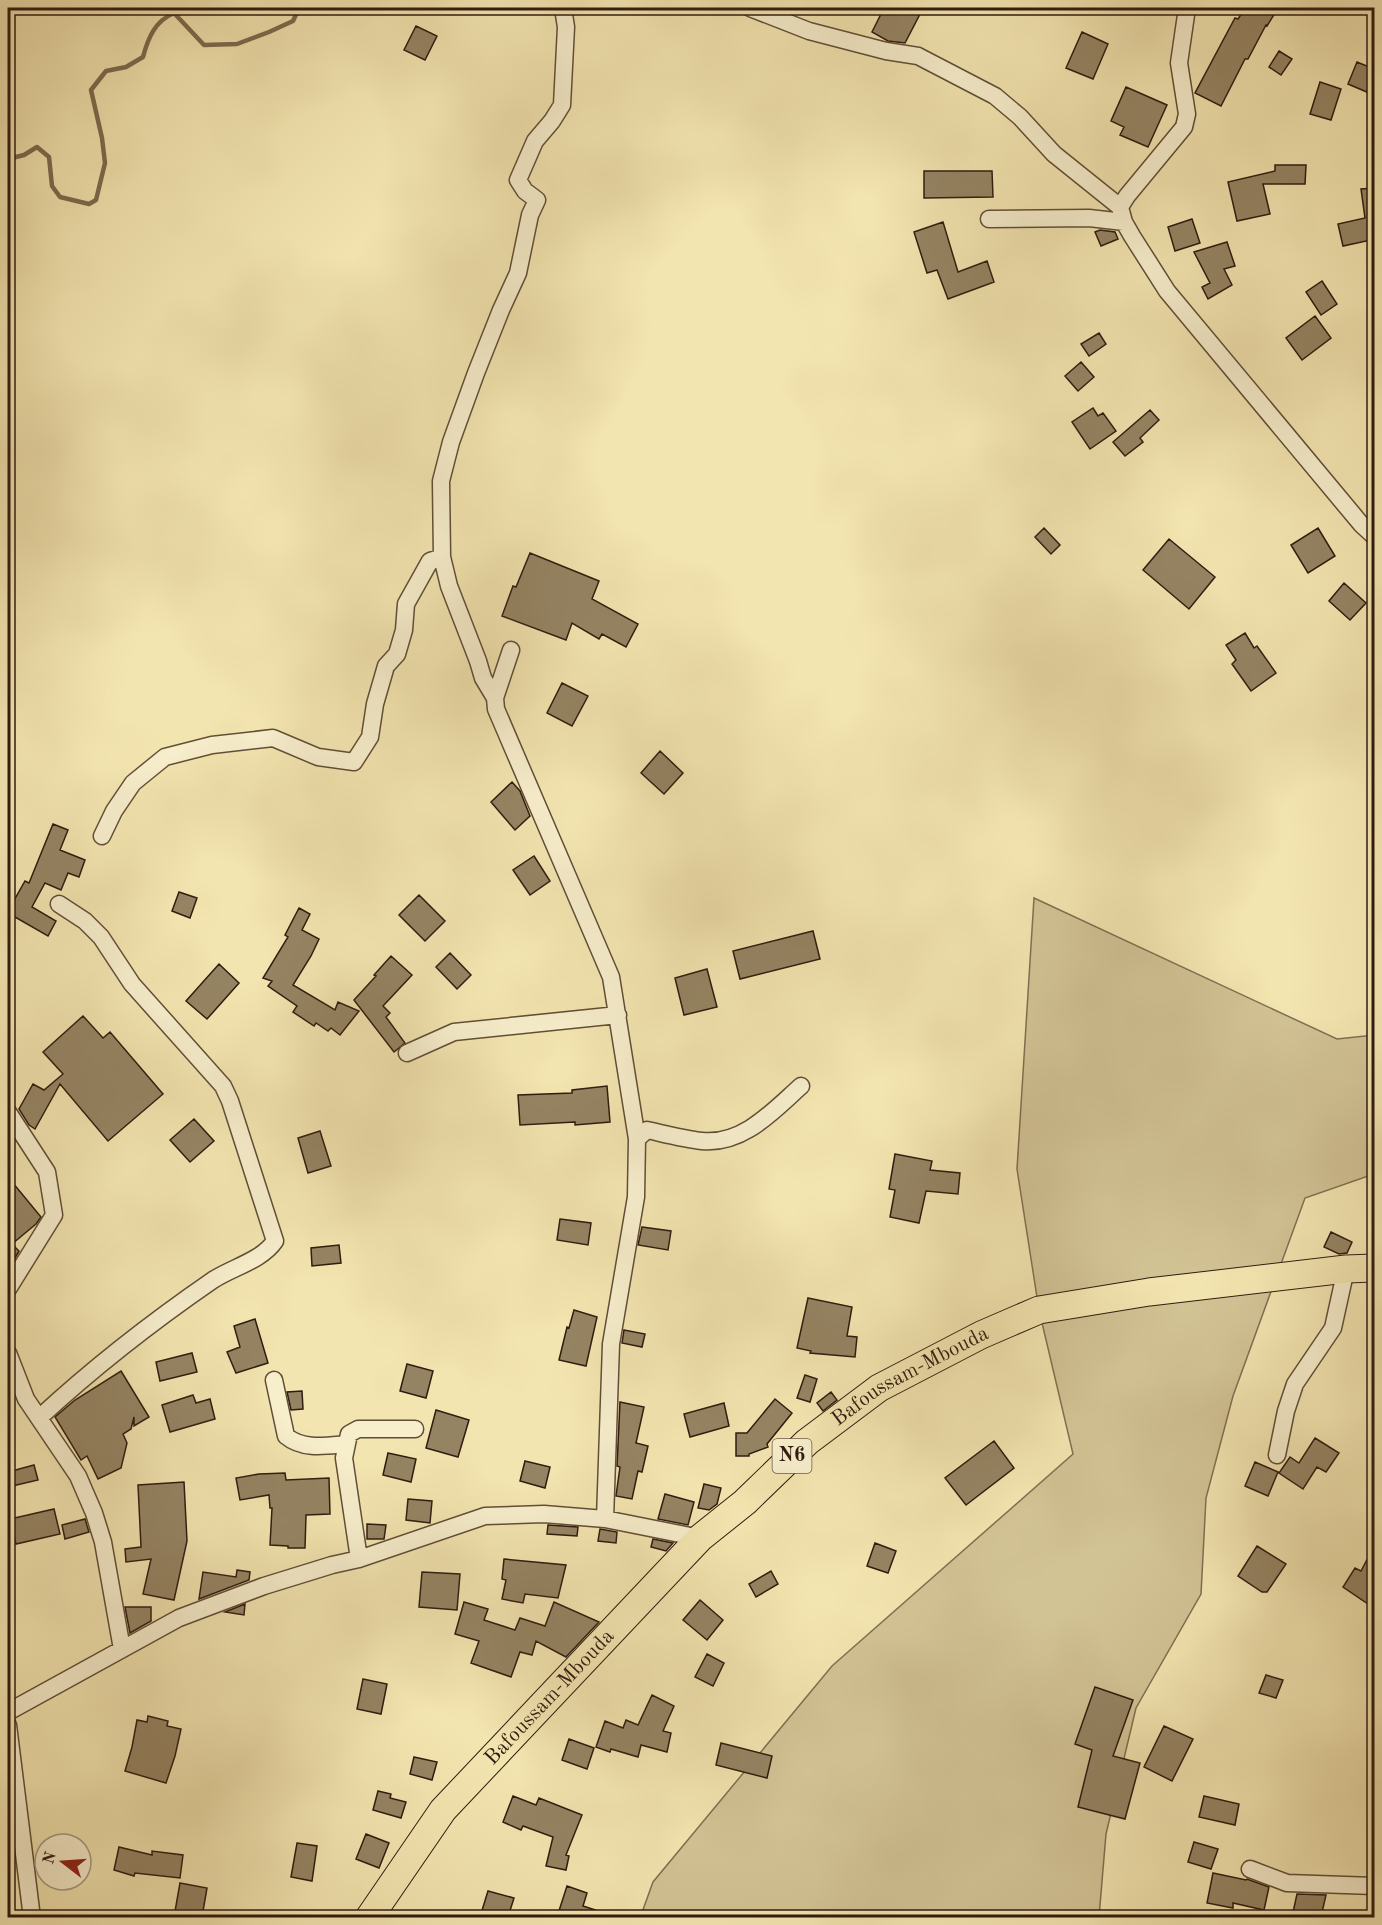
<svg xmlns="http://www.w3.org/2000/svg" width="1382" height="1925" font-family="'Old Standard TT',serif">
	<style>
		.green { fill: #d2c395; stroke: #816f52; stroke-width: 1.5 }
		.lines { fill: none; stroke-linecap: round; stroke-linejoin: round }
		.stream { stroke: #7d6b4f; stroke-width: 4.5 }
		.building { fill: #958463; stroke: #301b0f; stroke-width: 1.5 }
		.minor-casing { stroke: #614e37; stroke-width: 19 }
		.trunk-casing { stroke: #301b0f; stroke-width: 29 }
		.minor { stroke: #f7eecc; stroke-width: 16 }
		.trunk { stroke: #f3e5b0; stroke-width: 27 }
		.labels { text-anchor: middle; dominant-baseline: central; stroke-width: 5; stroke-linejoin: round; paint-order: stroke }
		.shield { fill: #f7eecc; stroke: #6c5a48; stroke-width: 1.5 }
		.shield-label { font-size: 20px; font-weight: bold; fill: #301b0f }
		.street-label { font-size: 21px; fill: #301b0f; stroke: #f7eecc }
	</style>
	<rect width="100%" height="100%" fill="#f3e5b0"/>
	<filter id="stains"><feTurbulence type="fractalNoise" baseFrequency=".00333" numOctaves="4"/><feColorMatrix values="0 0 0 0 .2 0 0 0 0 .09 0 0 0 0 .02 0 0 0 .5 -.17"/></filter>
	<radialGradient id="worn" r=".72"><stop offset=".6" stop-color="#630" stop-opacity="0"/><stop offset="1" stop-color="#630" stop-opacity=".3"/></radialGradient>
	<!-- green -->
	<path class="green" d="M1034,898L1337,1039L1374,1035V1174L1305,1198L1233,1396L1206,1498L1201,1594L1136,1708L1106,1834L1099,1917L640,1918L653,1882L832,1666L1073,1454L1039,1310L1017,1169Z"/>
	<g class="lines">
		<!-- stream -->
		<path class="stream" d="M8,159L24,155L37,147L49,157L52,186L60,197L89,204L96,200L105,163L102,138L91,90L106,71L126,67L143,57C148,38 155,21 174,13L204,45L237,44L269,32L293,21L299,8"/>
	</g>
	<!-- building -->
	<path class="building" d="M884,8H907L920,14L905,43L888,41L872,32Z
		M1245,8H1267L1275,13L1267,26L1266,25L1248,59H1245L1221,106L1195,93L1235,18L1238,19Z
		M416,26L437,36L425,60L404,50Z
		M1082,32L1108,44L1093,79L1066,68Z
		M1279,51L1292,59L1281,75L1269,67Z
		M1357,62L1374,69V95L1348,84Z
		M1320,82L1341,89L1331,120L1310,114Z
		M1126,87L1167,105L1148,147L1120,135L1124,127L1111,121Z
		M1275,165H1306L1305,184H1263L1270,214L1237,221L1228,182L1275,171Z
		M924,171H992L993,197L924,198Z
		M1374,188V227H1368L1371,240L1343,246L1338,224L1365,218L1361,189Z
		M1192,219L1200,243L1175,251L1168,227Z
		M943,222L958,272L987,261L994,282L948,299L937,270L927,273L914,232Z
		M1100,230L1115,232L1118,239L1101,246L1095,232Z
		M1227,242L1235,266L1224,269L1232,285L1208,299L1202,287L1210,283L1194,252Z
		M1322,281L1337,304L1321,315L1306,292Z
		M1315,316L1331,338L1302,360L1286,338Z
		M1099,333L1106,344L1089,356L1081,344Z
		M1081,362L1094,377L1078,391L1065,376Z
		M1093,408L1098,416L1103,413L1116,431L1090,449L1072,422Z
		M1150,410L1159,420L1140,438L1143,442L1125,456L1113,442Z
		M1044,528L1060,545L1051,554L1035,537Z
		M1318,528L1335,556L1308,573L1291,545Z
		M1169,539L1215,577L1189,609L1143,570Z
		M530,553L599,581L592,599L638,624L626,647L602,634L599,639L572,623L566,640L502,616L513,586L516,587Z
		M1344,583L1366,603L1350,620L1329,601Z
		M1245,633L1254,648L1257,646L1276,673L1251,691L1232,664L1236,660L1226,645Z
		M562,683L588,696L572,726L547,713Z
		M660,751L683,773L664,794L641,773Z
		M512,782L520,791L530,816L515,830L491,802Z
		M53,824L68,830L60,850L85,860L79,877L68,873L61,890L45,883L32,907L56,921L48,936L8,913V911L25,881L29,883Z
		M534,856L550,881L530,895L513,870Z
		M179,892L197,898L190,918L172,911Z
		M419,895L445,921L425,941L399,915Z
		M299,908L310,914L302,930L319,939L311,956L293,985L335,1010L338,1002L359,1011L340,1035L331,1028L328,1031L316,1023L314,1026L293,1012L297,1006L268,986L272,981L263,978L288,937L285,935Z
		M813,931L820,959L740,979L733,951Z
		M450,953L471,975L457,989L436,967Z
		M391,956L412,975L383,1006L390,1013L386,1017L405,1043L394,1052L354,1000L376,976L374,975Z
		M219,964L239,983L207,1019L186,1001Z
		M707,969L717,1007L684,1015L675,978Z
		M83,1016L103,1038L110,1032L163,1094L108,1141L60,1084L35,1129L29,1125L19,1109L33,1084L44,1090L63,1074L43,1052Z
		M607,1086L610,1122L575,1125V1122L520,1125L518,1095L572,1093V1090Z
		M194,1119L214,1141L190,1162L170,1140Z
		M320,1131L331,1166L308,1173L298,1138Z
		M895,1154L932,1161L930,1170L960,1173L958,1194L926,1191L919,1223L890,1217L895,1190L889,1189Z
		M8,1177L41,1217L36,1224L12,1244L19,1251L8,1270Z
		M560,1219L591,1223L588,1245L557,1240Z
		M642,1227L671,1231L668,1250L638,1245Z
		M1331,1232L1352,1242L1347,1253L1339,1254L1324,1247Z
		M339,1245L341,1263L312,1266L311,1248Z
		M808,1298L852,1307L847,1336L857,1337L855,1357L810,1353L811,1351L797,1348Z
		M574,1310L597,1317L586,1366L559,1360L567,1327L569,1328Z
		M255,1319L268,1363L236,1373L227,1352L240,1347L234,1326Z
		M624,1330L645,1334L642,1347L622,1343Z
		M192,1353L197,1372L160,1381L156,1362Z
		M407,1364L433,1371L426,1398L400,1391Z
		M121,1371L149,1417L134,1426V1417L131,1429L123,1434L127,1443L121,1468L98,1479L87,1456L81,1460L55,1417L75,1400Z
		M805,1375L817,1379L810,1402L797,1398Z
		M302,1391L303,1409L291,1410L287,1392Z
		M831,1392L837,1400L823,1411L817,1403Z
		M193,1395L196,1403L210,1399L215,1419L170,1432L162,1405Z
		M775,1399L792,1413L767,1444L768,1447L749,1454V1456H736V1433H747Z
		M620,1402L644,1407L636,1443L648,1446L642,1472L638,1471L632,1499L616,1496L620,1467L617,1466Z
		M724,1403L729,1426L690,1437L684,1414Z
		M436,1410L469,1420L458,1457L426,1448Z
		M1315,1438L1339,1453L1326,1472L1317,1467L1303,1489L1279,1473L1290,1457L1299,1463Z
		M994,1441L1014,1468L966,1505L945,1478Z
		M388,1453L416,1459L411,1482L383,1475Z
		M525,1461L550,1467L545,1488L520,1481Z
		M1255,1462L1278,1472L1268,1496L1245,1486Z
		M34,1465L38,1480L8,1487V1472Z
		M285,1473L286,1480L329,1478L330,1514L306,1515L305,1548H288V1546L270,1545L272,1508H270L269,1495L240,1500L236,1478L259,1474Z
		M184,1482L187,1541L174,1600L143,1594L151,1559L126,1562L125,1549L141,1547L138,1485Z
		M704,1484L721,1488L717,1504L709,1510L698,1508Z
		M665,1494L694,1502L688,1525L658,1519Z
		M408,1499L432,1501L430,1523L406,1520Z
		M54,1509L60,1534L16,1544L10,1519Z
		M85,1519L89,1532L65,1539L62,1525Z
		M367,1524L386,1525L384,1539H367Z
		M548,1525L578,1527L577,1536L547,1534Z
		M600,1529L617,1532L616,1543L598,1541Z
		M653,1539L673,1543L666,1551L651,1547Z
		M875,1543L896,1551L888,1573L867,1566Z
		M1257,1546L1286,1564L1267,1592H1262L1238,1576Z
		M1374,1546V1608L1343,1587L1355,1568L1361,1571Z
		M504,1559L566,1565L558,1598L525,1594L523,1603L502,1599L506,1580L502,1579Z
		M237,1570L250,1572L249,1580L199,1599L203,1572L236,1577Z
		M771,1571L778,1584L756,1597L749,1584Z
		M422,1572L460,1574L457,1610L419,1607Z
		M700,1600L723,1620L707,1640L683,1620Z
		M464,1602L488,1609L484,1620L515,1630L520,1618L545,1626L554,1602L599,1622L566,1657L536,1641L532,1655L520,1652L511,1677L471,1663L479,1641L455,1634Z
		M245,1604L244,1615L225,1612Z
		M125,1607H151V1621L130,1633Z
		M707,1654L724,1663L713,1686L695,1677Z
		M1266,1675L1283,1680L1276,1698L1259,1693Z
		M363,1679L387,1684L381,1714L357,1709Z
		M1095,1687L1133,1700L1113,1756L1140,1763L1125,1819L1078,1807L1092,1750L1075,1744Z
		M652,1695L674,1706L663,1731L671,1733L667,1752L641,1745L638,1757L611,1749L610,1752L596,1747L605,1721L623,1728L626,1720L638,1725Z
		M148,1716L168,1721L167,1726L181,1729L175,1756L166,1783L125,1771L132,1747L137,1720L147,1722Z
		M1164,1726L1193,1739L1172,1781L1144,1767Z
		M569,1739L594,1748L587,1769L562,1760Z
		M721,1743L772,1756L767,1778L716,1765Z
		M414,1757L437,1762L432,1780L410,1774Z
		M378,1791L391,1794L390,1798L406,1802L401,1818L373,1810Z
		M513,1796L536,1805L539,1798L582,1815L566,1855L569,1856L566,1870L546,1866L553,1837L523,1826L521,1830L503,1822Z
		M1204,1796L1239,1804L1235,1825L1199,1817Z
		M366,1834L389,1843L379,1868L356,1859Z
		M1194,1842L1218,1849L1211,1869L1188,1862Z
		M297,1843L317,1846L312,1881L291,1877Z
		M119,1847L152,1855V1851L183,1855L180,1878L135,1873L134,1876L114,1870Z
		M1213,1873L1246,1880L1247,1879L1269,1887L1264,1910L1233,1903V1908L1207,1903Z
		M180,1883L207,1888L202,1917H174Z
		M567,1886L587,1893L583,1906L611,1915V1917H557Z
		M488,1891L514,1898L508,1917H480Z
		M1297,1894L1326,1895L1321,1917H1292Z"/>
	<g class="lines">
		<defs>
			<path id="minor" d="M750,8L809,31L886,51L918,56L995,96L1020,117L1054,154L1120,207L1124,222L1132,236L1167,291L1361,524L1374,536
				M1120,207L1127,196L1184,127L1187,114L1179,63L1187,8
				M989,219L1089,218L1124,222
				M511,650L495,698L496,709L611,977L637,1139L636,1197L611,1344L605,1519
				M495,698L483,678L478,661L449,586L442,557L441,481L451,442L476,373L501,310L518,273L530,215L537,200L525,191L518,180L535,141L552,121L562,105L566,27L563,8
				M102,836L114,811L133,783L165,757L212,745L273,738L318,757L354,762L370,737L375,704L386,666L397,654L404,630L406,604L430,561L442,557
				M407,1053L454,1032L618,1015
				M8,1112L47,1172L54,1215L8,1289
				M637,1139L647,1130C665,1134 684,1139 702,1141C743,1145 773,1111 801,1086
				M8,1353L26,1399L78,1476L94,1513L103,1542L122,1649
				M274,1380L286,1436C303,1450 325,1446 346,1444
				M39,1418C93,1368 152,1322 213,1280C233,1267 261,1261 275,1241L230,1101L223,1086L132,984L101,937L85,921L59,904
				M1277,1455L1286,1411L1295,1384L1333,1328L1346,1269
				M359,1559L344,1458L349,1434L358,1429H415
				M8,1712L179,1618L264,1586L332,1565L359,1559L485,1516L544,1514L605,1519L700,1538
				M8,1725L32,1918
				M1250,1869L1287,1883L1374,1886"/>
			<g id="trunk">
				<path id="s1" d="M369,1918L443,1810L700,1538L745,1502L807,1442L879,1388L981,1335L1039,1310L1149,1292L1346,1269L1374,1268"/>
			</g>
		</defs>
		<!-- minor casing -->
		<use href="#minor" class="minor-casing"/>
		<!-- trunk casing -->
		<use href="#trunk" class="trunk-casing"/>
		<!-- minor -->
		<use href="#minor" class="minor"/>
		<!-- trunk -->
		<use href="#trunk" class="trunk"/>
	</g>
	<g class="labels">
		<!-- shield labels -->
		<rect class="shield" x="772.5" y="1439" width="39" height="34" rx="4.5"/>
		<g class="shield-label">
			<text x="792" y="1456">N6</text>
		</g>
		<!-- street labels -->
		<g class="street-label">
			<text stroke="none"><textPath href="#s1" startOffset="772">Bafoussam-Mbouda</textPath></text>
			<text stroke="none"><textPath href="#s1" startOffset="286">Bafoussam-Mbouda</textPath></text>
		</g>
	</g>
	<!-- margin -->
	<rect width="1382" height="1925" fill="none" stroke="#f3e5b0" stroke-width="30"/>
	<rect x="9" y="9" width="1364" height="1907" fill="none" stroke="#301b0f" stroke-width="3"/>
	<rect x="15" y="15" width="1352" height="1895" fill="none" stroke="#301b0f" stroke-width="1.5"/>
	<!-- north arrow -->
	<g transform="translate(63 1862) rotate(287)"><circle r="28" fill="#f7eecc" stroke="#a79a80" stroke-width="1.5"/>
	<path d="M0-4.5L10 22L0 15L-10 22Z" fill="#8f2418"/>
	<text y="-9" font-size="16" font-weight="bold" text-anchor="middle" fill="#301b0f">N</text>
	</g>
	<rect width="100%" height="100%" filter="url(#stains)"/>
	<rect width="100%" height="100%" fill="url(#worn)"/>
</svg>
